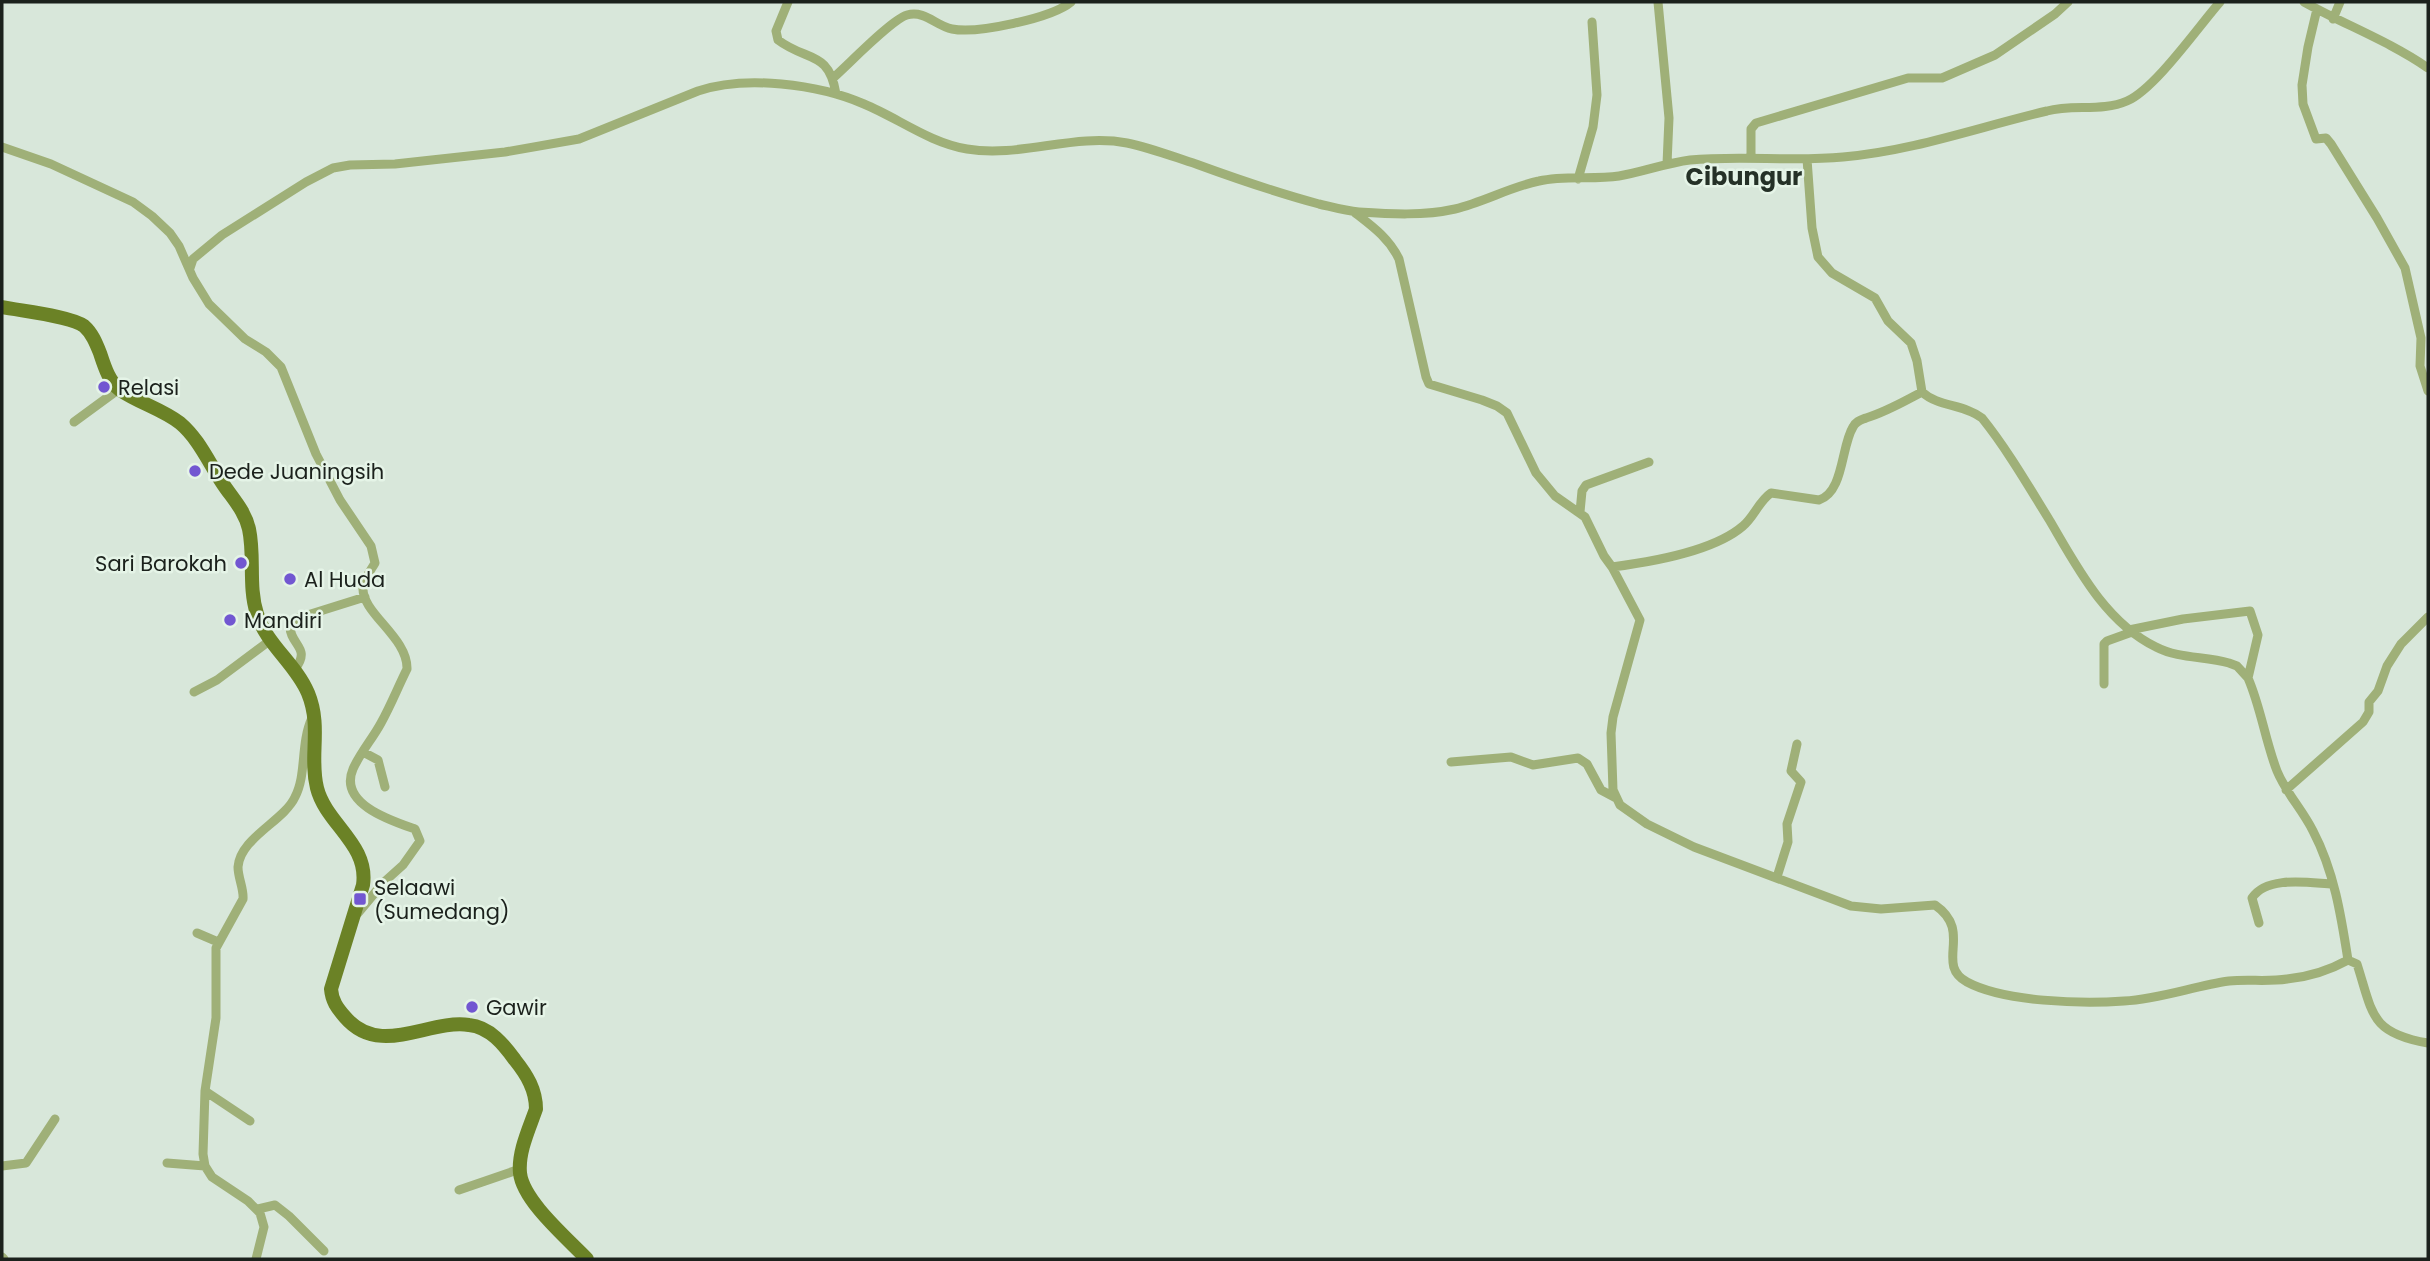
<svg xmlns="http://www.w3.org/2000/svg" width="2430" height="1261" font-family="Poppins,sans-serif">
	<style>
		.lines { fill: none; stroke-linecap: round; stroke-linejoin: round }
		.street { stroke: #9fb078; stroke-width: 9 }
		.primary { stroke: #6b8226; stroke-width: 14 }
		.poi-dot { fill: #7257d1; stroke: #e5f4e7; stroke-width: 2.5 }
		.labels { text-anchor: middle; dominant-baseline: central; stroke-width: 5; stroke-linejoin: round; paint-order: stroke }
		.poi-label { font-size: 21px; fill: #1b211c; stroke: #e5f4e7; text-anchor: start }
		.quarter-label { font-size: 24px; font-weight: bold; fill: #253127; stroke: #e5f4e7 }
	</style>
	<rect width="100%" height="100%" fill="#d8e7da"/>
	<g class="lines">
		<!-- street -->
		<path class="street" d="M788,2L776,31L778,40C807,62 829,50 836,94
			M1658,2L1669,118L1667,164
			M2304,2C2345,25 2389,41 2428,68
			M2317,9L2308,47L2302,85L2303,104L2316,139L2326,138L2331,144L2377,218L2405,268L2421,338L2420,366L2428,391
			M2333,19L2340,2
			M833,78C848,65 892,19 907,15C925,10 936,26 952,29C977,34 1052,18 1071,2
			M2,147L51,164L133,202L152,216L170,233L179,246L193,278L209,304L245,339L266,352L281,367L316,454L340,500L371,546L375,563C371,570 364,579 363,587C361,613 408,637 407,669C398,687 391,705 381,723C373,738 360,753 353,769C338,804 392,821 415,829L420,841L403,865L383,883L358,913
			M1751,157V129L1756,123L1908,78H1942L1995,55L2055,14L2068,2
			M1807,159L1812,228L1818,257L1832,273L1875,298L1888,321L1911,343L1917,361L1922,392C1938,407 1964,404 1982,418C2007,449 2029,487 2050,521C2077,567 2105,622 2156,647C2179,659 2204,656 2229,663L2237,666L2248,678C2261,708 2265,740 2277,771C2286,793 2302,809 2313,831C2334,871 2341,915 2348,960L2357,964C2373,1014 2370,1033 2428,1043
			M1578,179L1593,127L1597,95L1592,22
			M1354,212C1372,226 1389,238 1399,259L1426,377L1429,384L1482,400L1497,406L1507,413L1536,473L1555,496L1585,517L1604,556L1612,567C1651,562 1713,552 1743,526C1754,517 1759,501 1771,493L1819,500C1844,492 1841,446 1853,427C1856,421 1861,420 1866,418C1886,412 1903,402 1922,392
			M190,268L193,259L222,235L306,182L333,168L350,165L395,164L505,152L579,139L698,91C745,75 818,84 864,104C898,118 930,143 967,149C1020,158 1074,133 1127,143C1151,148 1174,157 1196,164C1237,179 1278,193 1319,204C1332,207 1345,211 1359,212C1390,214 1424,216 1455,209C1484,202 1510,187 1539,181C1565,175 1593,180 1619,176C1643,172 1666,163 1690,160C1741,155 1792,162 1843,157C1913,151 1979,127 2047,111C2073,104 2102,112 2127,101C2155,89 2198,27 2220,2
			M74,422L119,389
			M1580,512L1582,491L1586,485L1649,462
			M1612,567L1640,620L1613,717L1611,733L1613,790L1620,805L1647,824L1694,847L1851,906L1881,909L1935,905C1974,932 1934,964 1967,982C2004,1002 2082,1004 2124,1001C2160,999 2194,986 2229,981C2248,979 2268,982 2287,979C2308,977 2330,970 2348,960
			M2129,630L2183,619L2250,611L2258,635L2248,678
			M295,669C312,647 289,645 290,625L298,618L365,597
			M2104,684V644L2107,641L2132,632
			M194,692L217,680L272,639
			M363,752L378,760L385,787
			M1451,762L1511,757L1533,765L1578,758L1587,764L1601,790L1616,798
			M2286,790L2363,722L2369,712V702L2378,691L2387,666L2401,644L2428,617
			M1777,877L1788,842L1787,824L1801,782L1791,771L1797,744
			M2259,923L2252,898C2267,875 2310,883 2333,884
			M197,933L218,942
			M205,1091L250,1121
			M167,1163L205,1166
			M2,1166L26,1163L55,1119
			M459,1190L520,1169
			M258,1209L275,1205L289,1216L324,1251
			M2,1257L4,1259
			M256,1259L264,1227L260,1213L248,1201L212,1177L205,1166L203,1154L205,1091L216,1018V948L243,899C244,889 238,878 238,867C240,838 284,821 295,797C307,774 300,744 312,718"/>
		<!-- primary -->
		<path class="primary" d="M2,307C21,311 70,316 84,326C92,333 96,343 100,353C104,365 109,382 120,390C139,403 162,409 180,423C199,439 209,463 223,484C233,499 245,511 249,529C255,557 248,586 257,614C266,644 296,664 308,693C322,727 309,756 317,788C326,824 369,844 363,885L331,989C332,1001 337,1008 345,1017C380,1058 428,1019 469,1025C490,1027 504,1045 515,1060C527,1075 536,1090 536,1109C529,1129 518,1152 520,1173C523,1201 567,1238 587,1259"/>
	</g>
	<!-- markers -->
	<g class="poi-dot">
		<circle cx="104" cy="387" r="7"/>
		<circle cx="195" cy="471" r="7"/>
		<circle cx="241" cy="563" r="7"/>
		<circle cx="290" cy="579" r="7"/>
		<circle cx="230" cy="620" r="7"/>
		<rect x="353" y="892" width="14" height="14" rx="3.5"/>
		<circle cx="472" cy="1007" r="7"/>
	</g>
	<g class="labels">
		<!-- poi labels -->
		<g class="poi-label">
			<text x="118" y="387">Relasi</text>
			<text x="209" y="471">Dede Juaningsih</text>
			<text x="227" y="563" text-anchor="end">Sari Barokah</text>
			<text x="304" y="579">Al Huda</text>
			<text x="244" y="620">Mandiri</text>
			<text x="374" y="887">Selaawi<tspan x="374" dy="24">(Sumedang)</tspan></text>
			<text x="486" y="1007">Gawir</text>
		</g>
		<!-- quarter labels -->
		<g class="quarter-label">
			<text x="1744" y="176">Cibungur</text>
		</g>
	</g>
	<!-- border -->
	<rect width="2430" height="1261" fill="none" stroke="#1b211c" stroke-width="7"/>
</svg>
